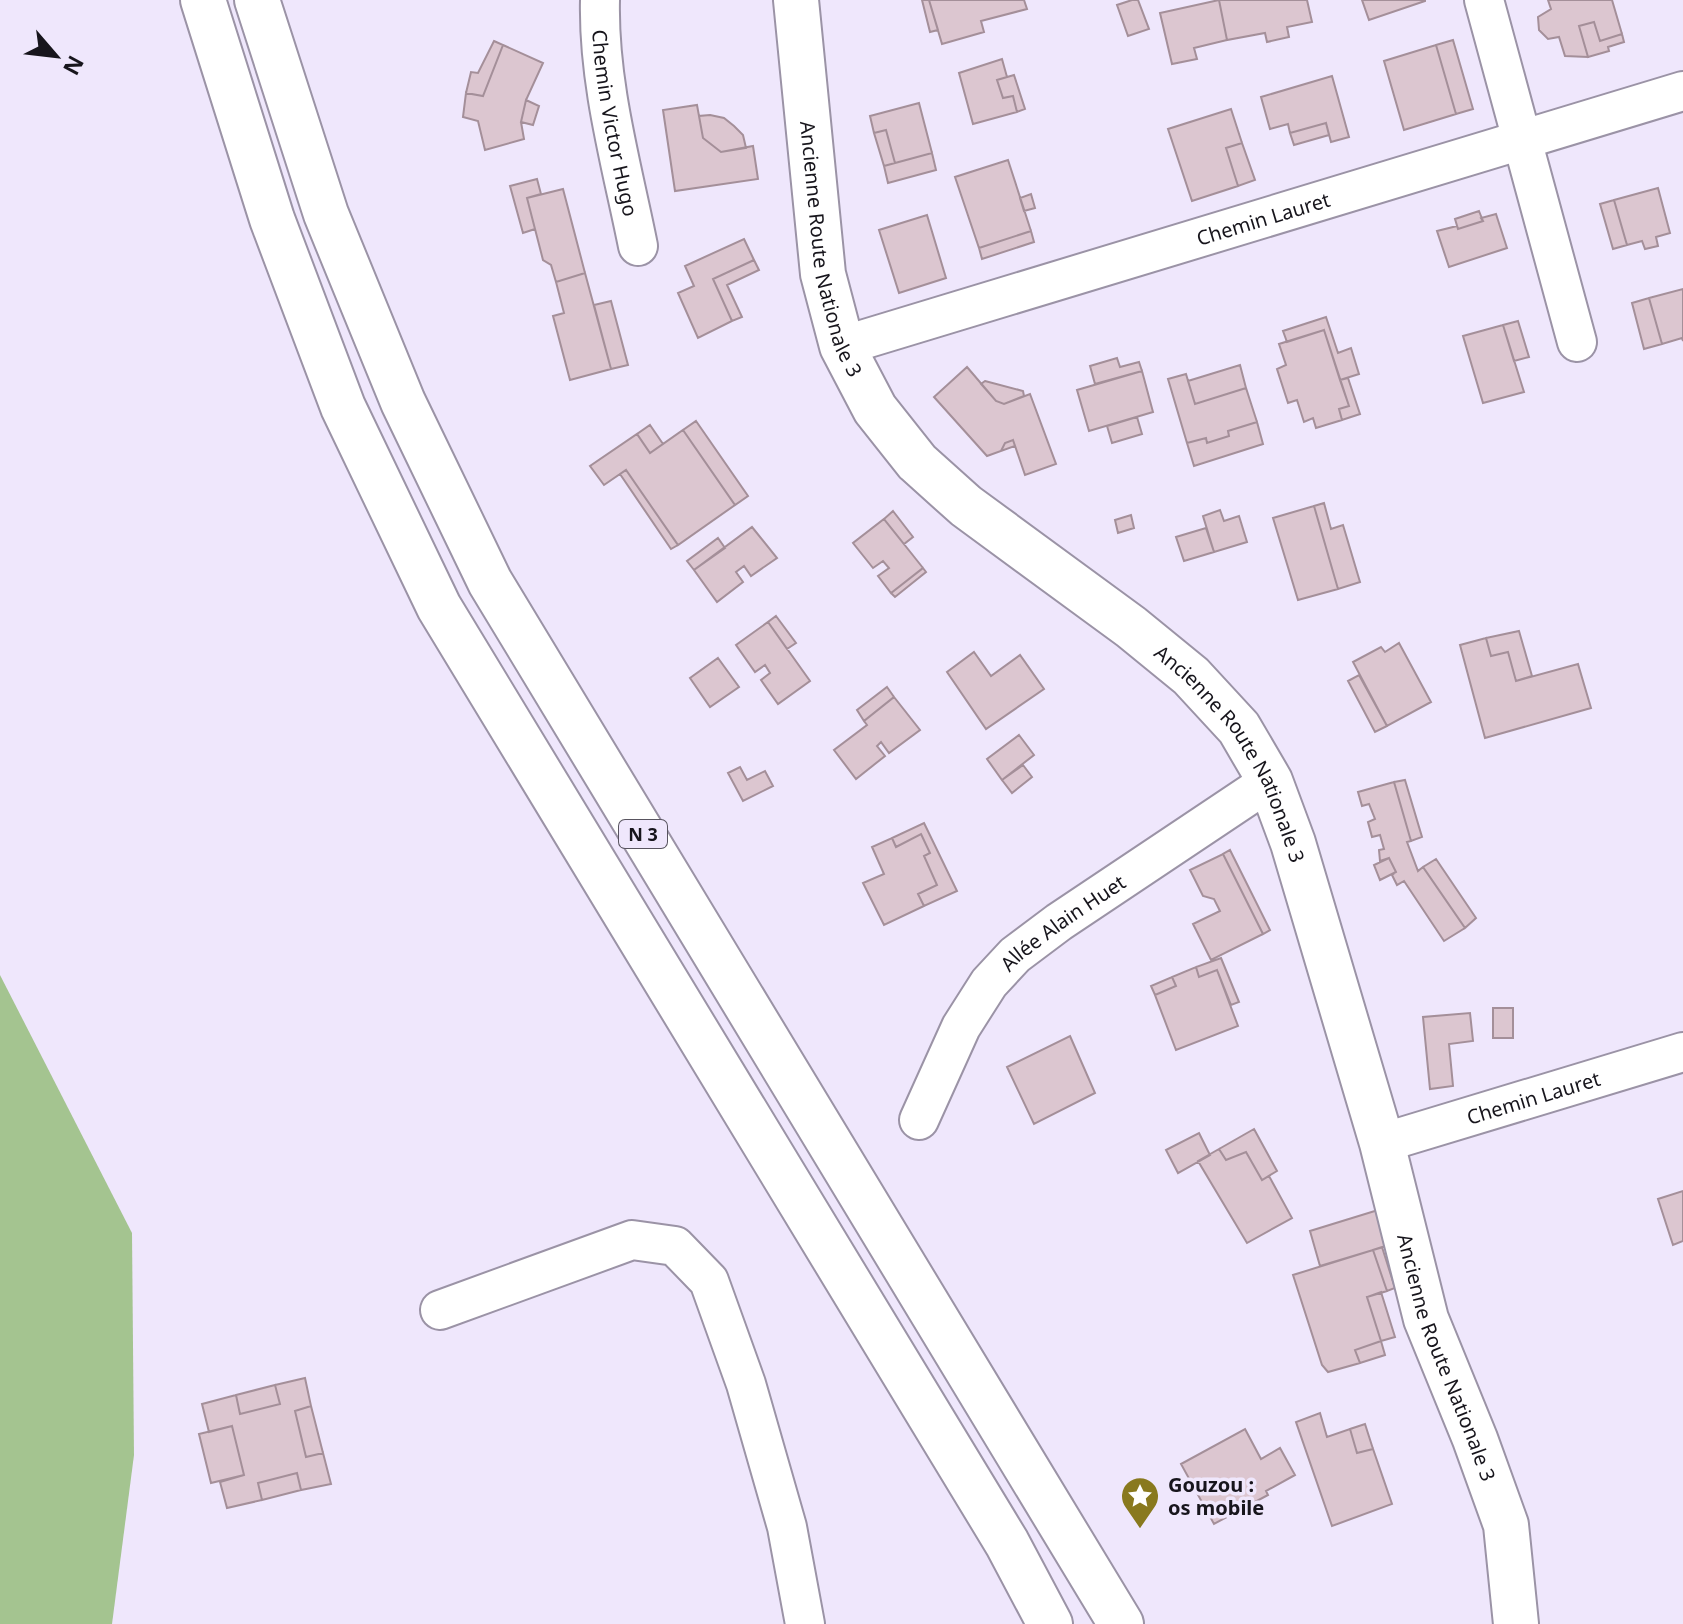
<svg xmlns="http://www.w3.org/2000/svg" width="1683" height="1624" font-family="'Noto Sans',sans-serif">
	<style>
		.green { fill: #a4c490 }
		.building { fill: #dcc6d0; stroke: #a48f99; stroke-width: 2 }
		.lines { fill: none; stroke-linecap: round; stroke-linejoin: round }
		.minor-casing { stroke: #9b93a6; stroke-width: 42 }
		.secondary-casing { stroke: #9b93a6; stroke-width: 48 }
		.trunk-casing { stroke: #9b93a6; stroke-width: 48 }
		.minor { stroke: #fff; stroke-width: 38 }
		.secondary { stroke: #fff; stroke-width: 44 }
		.trunk { stroke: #fff; stroke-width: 44 }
		.labels { text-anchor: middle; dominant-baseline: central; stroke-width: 7; stroke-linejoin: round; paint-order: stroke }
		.shield { fill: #efe7fc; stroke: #58545f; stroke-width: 2 }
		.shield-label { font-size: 18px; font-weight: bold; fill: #17151c }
		.street-label { font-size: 20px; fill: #17151c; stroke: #efe7fc }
		.poi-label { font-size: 20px; font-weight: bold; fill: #17151c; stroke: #efe7fc; text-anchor: start }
	</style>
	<rect width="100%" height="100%" fill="#efe7fc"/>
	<!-- green -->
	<path class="green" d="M0,975L132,1233L134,1455L112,1624H0Z"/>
	<!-- building -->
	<path class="building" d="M922,0H929L938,30L930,32Z
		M929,0H1024L1027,9L981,21L984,32L942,44Z
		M1132,0H1138L1149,29L1128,36L1117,5Z
		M1219,0H1307L1312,22L1287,27L1289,37L1267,42L1265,33L1227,40Z
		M1219,0L1227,40L1194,48L1197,59L1172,64L1160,13Z
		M1362,0H1425V1L1369,20Z
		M1548,0H1612L1622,34L1600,41L1594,22L1579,26L1588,57L1565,56L1559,37L1548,39L1539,30L1538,17L1551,9Z
		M1594,22L1600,41L1622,34L1624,42L1608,47L1609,51L1588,57L1579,26Z
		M1453,40L1473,109L1456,114L1436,45Z
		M494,41L503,45L483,96L466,93L471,72L478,73Z
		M503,45L543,63L526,100L521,122L524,139L485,150L478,121L463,117L466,93L483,96Z
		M1436,45L1456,114L1404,130L1384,61Z
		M1002,59L1007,77L997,80L1003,98L1013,96L1017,112L973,124L959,73Z
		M1014,75L1025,109L1017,112L1013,96L1003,98L997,80Z
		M1332,76L1349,137L1331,142L1326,123L1290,133L1288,124L1270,129L1261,97Z
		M526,100L539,106L533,125L521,122Z
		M919,103L932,153L895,163L886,130L874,133L870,116Z
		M697,105L703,138L721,152L753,146L758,179L675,191L663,110Z
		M1231,109L1242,143L1226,148L1238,186L1192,201L1168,129Z
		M710,115L724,118L734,126L743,135L746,148L721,152L703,138L699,116Z
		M1326,123L1329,135L1294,145L1290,133Z
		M886,130L895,163L884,166L874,133Z
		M1242,143L1255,180L1238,186L1226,148Z
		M932,153L936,170L888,183L884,166Z
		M1008,160L1031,231L979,248L955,177Z
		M537,179L541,194L527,198L535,229L523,233L510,186Z
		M1658,188L1670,233L1656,237L1658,246L1645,249L1642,241L1627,245L1614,200Z
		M563,189L585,273L556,282L551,265L543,260L527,198Z
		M1031,194L1035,208L1024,211L1020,198Z
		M1614,200L1627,245L1613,249L1600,204Z
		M1479,211L1483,221L1458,229L1455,219Z
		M1496,214L1507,248L1449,267L1437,231L1457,226L1458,229L1483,221L1481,218Z
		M927,215L946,278L899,293L879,230Z
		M1031,231L1034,242L982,259L979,248Z
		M744,239L754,260L713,279L732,321L698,338L678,293L694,286L685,266Z
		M754,260L759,270L727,285L742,317L732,321L713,279Z
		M585,273L611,369L570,380L553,316L564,313L556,282Z
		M1683,289V341L1682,338L1662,344L1649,298Z
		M1649,298L1662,344L1644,349L1632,303Z
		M611,301L628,365L611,369L594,305Z
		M1326,317L1338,353L1351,348L1359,374L1340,380L1324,330L1287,342L1283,331Z
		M1518,321L1529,357L1514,361L1503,325Z
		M1503,325L1524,392L1483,403L1463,336Z
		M1324,330L1349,406L1339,409L1342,420L1316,428L1313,418L1304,422L1297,400L1288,403L1277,369L1286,365L1279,344Z
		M1117,358L1120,367L1139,362L1142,371L1095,384L1090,366Z
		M1240,365L1246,388L1195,404L1188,381Z
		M967,367L996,401L1004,404L1030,394L1056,464L1025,475L1013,440L1005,443L1001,451L987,456L934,397Z
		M1142,371L1153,412L1089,431L1077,390Z
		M1186,374L1195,404L1246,388L1257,422L1228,431L1229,436L1207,443L1206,438L1187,443L1168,379Z
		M1348,378L1360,414L1342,420L1339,409L1349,406L1340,380Z
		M985,381L1023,391L1024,396L1004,404L996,401L981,384Z
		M1137,417L1142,434L1112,443L1107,426Z
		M696,421L748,496L735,505L683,430Z
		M1257,422L1263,444L1194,466L1187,443L1206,438L1207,443L1229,436L1228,431Z
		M650,425L663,444L650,453L637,434Z
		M683,430L735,505L678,545L626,470L604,485L590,466L637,434L650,453Z
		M1013,440L1015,446L1001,451L1005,443Z
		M626,470L678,545L671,549L620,474Z
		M1324,503L1331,529L1343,525L1360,582L1338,589L1314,506Z
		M1314,506L1338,589L1298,600L1273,518Z
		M1220,510L1224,521L1239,516L1247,542L1214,552L1203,516Z
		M893,511L913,537L904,544L884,519Z
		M1131,515L1134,528L1118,533L1115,520Z
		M884,519L923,568L891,593L878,576L889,568L883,561L873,568L853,543Z
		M752,527L777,558L751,576L744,566L736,572L743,582L717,602L694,570Z
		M1206,528L1214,552L1184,561L1176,537Z
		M718,538L725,548L694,570L687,561Z
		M923,568L926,572L895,597L891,593Z
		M776,616L796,643L787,649L768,622Z
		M768,622L810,681L778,704L761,680L770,673L765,665L755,672L736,645Z
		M1519,631L1532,676L1516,681L1508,652L1491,656L1486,638Z
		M1486,638L1491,656L1508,652L1516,681L1578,664L1591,708L1485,738L1460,645Z
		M1399,643L1431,702L1387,726L1353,662L1381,647L1385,652Z
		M974,652L991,676L1020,655L1044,689L986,729L947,672Z
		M718,658L739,687L710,707L690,678Z
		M1359,675L1387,726L1375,732L1348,681Z
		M887,687L894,697L864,721L857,710Z
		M894,697L920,730L889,753L881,742L877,746L885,756L856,779L834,750L867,725L864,721Z
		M1019,735L1034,755L1002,780L987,759Z
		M1023,765L1032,777L1012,793L1002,780Z
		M740,767L747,780L765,771L773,786L743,801L728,773Z
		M1405,780L1422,837L1411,841L1394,782Z
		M1394,782L1411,841L1407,842L1418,871L1423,867L1465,928L1444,941L1404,881L1397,885L1392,875L1396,872L1389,858L1380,861L1379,850L1384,849L1380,835L1372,837L1368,822L1375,819L1369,804L1362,806L1358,792Z
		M924,823L957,891L924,906L918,894L937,885L924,856L930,853L921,834L896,847L892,838Z
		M921,834L930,853L924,856L937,885L918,894L924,906L884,925L863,883L884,874L872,847L892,838L896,847Z
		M1230,850L1270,930L1263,934L1223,854Z
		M1223,854L1263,934L1211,960L1193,924L1220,911L1214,899L1203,896L1190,870Z
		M1389,858L1396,872L1380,880L1374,865Z
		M1436,859L1476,918L1465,928L1423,867Z
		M1221,958L1239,1002L1231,1005L1217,970L1199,977L1196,967Z
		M1196,967L1199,977L1217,970L1238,1026L1176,1050L1155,995L1176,986L1172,977Z
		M1172,977L1176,986L1155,995L1151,986Z
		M1493,1008H1513V1038H1493Z
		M1470,1013L1473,1041L1449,1044L1453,1086L1430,1089L1423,1017Z
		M1070,1036L1095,1093L1034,1124L1007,1067Z
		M1254,1129L1277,1171L1262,1180L1246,1152L1226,1160L1219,1149Z
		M1199,1133L1210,1155L1178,1173L1166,1150Z
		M1219,1149L1226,1160L1246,1152L1262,1180L1269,1176L1292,1218L1247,1243L1198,1161Z
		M1683,1191V1241L1673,1245L1658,1199Z
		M1391,1206L1403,1241L1320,1266L1310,1231Z
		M1382,1247L1395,1288L1387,1291L1373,1250Z
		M1373,1250L1387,1291L1367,1297L1381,1341L1355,1350L1360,1363L1328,1372L1322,1365L1293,1275Z
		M1381,1292L1395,1337L1381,1341L1367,1297Z
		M1381,1341L1385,1355L1360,1363L1355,1350Z
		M305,1378L311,1406L295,1411L306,1457L323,1453L331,1484L301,1490L297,1473L258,1483L262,1500L227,1508L220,1482L244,1475L232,1426L209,1432L202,1404L236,1395L240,1414L280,1404L275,1385Z
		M275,1385L280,1404L240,1414L236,1395Z
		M311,1406L323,1453L306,1457L295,1411Z
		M1320,1413L1327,1437L1350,1429L1357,1453L1373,1449L1392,1504L1332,1526L1296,1422Z
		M1365,1424L1373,1449L1357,1453L1350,1429Z
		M232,1426L244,1475L211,1483L199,1434Z
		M1245,1429L1261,1459L1280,1448L1295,1475L1266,1491L1268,1495L1214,1524L1181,1464Z
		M297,1473L301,1490L262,1500L258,1483Z"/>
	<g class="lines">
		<defs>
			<g id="minor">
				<path id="s1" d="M600,0C598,83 622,166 638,246"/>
				<path d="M1484,0L1577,342"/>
				<path id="s2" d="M842,346L1683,91"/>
				<path id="s3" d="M919,1120L961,1027L989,983L1015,955L1059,922L1270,781"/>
				<path id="s4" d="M1382,1143L1683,1052"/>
				<path d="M440,1310L632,1240L675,1246L709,1281L746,1384L787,1527L805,1624"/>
			</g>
			<g id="secondary">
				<path id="s5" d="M796,0L823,274L842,346L875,409L917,462L966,506L1131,627L1191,676L1239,728L1270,781L1293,843L1382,1143L1426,1319L1475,1439L1506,1525L1516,1624"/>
			</g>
			<path id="trunk" d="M203,0L272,219L343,407L439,607L1007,1543L1050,1624
				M257,0L326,214L403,402L490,582L1121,1624"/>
		</defs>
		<!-- minor casing -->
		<use href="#minor" class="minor-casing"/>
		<!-- secondary casing -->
		<use href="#secondary" class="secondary-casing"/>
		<!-- trunk casing -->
		<use href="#trunk" class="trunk-casing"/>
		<!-- minor -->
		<use href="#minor" class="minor"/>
		<!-- secondary -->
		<use href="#secondary" class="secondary"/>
		<!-- trunk -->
		<use href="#trunk" class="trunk"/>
	</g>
	<!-- icons -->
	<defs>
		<symbol id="sight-pin" viewBox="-11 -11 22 30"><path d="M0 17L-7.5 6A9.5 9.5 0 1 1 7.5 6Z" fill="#89791e" stroke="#efe7fc"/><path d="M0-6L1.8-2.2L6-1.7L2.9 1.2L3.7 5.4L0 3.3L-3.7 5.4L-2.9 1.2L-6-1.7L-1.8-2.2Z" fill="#fff"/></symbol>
	</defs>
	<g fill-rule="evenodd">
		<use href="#sight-pin" x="1118" y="1474" width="44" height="60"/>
	</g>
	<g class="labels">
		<!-- shield labels -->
		<rect class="shield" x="619" y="820" width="48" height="28" rx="6"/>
		<g class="shield-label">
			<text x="643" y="834">N 3</text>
		</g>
		<!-- street labels -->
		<g class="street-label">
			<text stroke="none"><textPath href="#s1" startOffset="124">Chemin Victor Hugo</textPath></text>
			<text stroke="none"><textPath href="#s2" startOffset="440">Chemin Lauret</textPath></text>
			<text stroke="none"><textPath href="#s5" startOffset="252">Ancienne Route Nationale 3</textPath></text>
			<text stroke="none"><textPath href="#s5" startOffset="924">Ancienne Route Nationale 3</textPath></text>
			<text stroke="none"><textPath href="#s3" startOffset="250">Allée Alain Huet</textPath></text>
			<text stroke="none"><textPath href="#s4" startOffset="158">Chemin Lauret</textPath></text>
			<text stroke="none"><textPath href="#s5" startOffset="1572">Ancienne Route Nationale 3</textPath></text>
		</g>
		<!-- poi labels -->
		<g class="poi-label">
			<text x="1168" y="1484">Gouzou :<tspan x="1168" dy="23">os mobile</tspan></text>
		</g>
	</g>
	<!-- north arrow -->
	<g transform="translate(56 56) rotate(118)" stroke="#efe7fc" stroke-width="6" paint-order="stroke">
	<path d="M0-6L14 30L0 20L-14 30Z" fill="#17151c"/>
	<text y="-12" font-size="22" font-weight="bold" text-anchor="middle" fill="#17151c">N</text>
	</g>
</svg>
